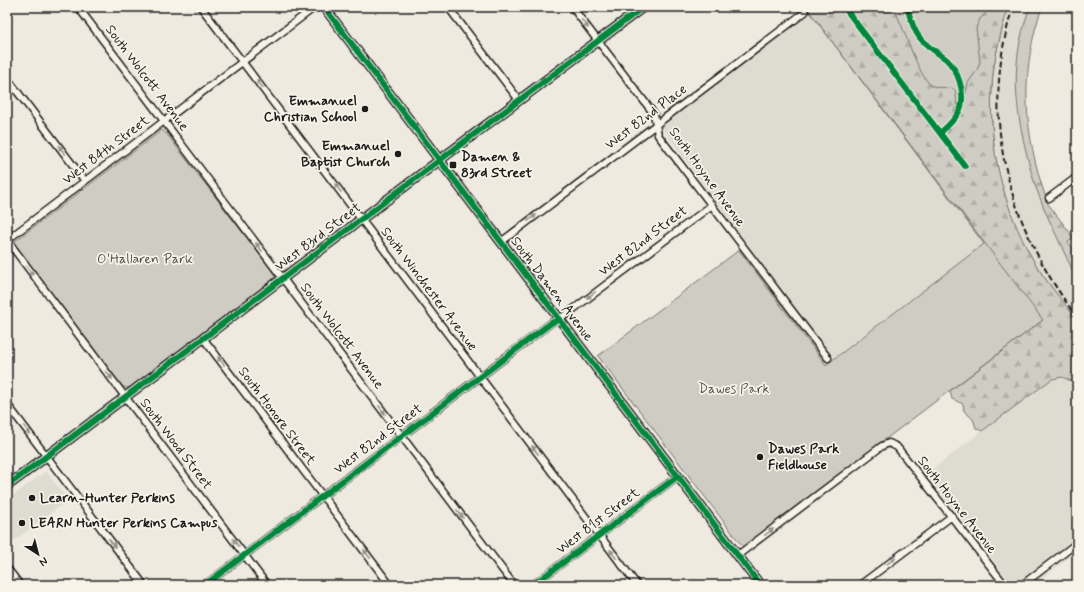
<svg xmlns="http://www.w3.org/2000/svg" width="1084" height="592" font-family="Mynerve,sans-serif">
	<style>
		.built { fill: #dedbd1 }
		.green { fill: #cfccc3; stroke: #767470 }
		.forest { fill: url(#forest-firs); stroke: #767470 }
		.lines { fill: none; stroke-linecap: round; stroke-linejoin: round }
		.street-casing { stroke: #1c1c1c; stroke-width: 9 }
		.secondary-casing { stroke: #1c1c1c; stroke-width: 11 }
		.street { stroke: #f7f3e8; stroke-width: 6 }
		.secondary { stroke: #f7f3e8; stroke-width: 8 }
		.rail { stroke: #1c1c1c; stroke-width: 2; stroke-dasharray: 6 3; stroke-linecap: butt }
		.cycleway-casing { stroke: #f7f3e8; stroke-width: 8 }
		.cycleway { stroke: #00873e; stroke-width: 6 }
		.oneway { fill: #94928c }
		.poi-dot { fill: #1c1c1c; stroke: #f7f3e8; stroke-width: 1.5 }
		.labels { text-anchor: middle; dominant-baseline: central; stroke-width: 3.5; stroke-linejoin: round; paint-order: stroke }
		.street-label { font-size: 14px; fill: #1c1c1c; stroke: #f7f3e8 }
		.poi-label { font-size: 14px; font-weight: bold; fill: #1c1c1c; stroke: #f7f3e8; text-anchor: start }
		.park-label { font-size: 14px; fill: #52514e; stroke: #f7f3e8 }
	</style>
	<defs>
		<pattern id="forest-firs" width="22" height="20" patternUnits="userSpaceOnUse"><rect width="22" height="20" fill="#cfccc3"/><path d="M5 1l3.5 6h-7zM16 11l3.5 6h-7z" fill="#b1afa7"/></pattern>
	</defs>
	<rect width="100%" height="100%" fill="#eeeae0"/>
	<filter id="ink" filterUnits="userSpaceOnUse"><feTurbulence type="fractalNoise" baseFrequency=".025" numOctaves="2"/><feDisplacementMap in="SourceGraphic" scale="8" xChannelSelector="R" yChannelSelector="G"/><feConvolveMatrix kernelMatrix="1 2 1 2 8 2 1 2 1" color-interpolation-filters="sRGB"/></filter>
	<g filter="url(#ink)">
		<!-- built -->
		<path class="built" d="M1008,7H1030L1018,53L1016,101L1021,134L1035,185L1045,211L1077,280V321L1040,272L1031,256L1016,226L1004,191L992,124V87L999,41Z
			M808,10L984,244L826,365L739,250L747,244L659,124Z
			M1062,377L1074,382L1077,381V551L1033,585H1012L926,474L1028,396L1052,379Z
			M46,471L68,500L7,546V500Z"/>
		<!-- green -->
		<path class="green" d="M806,7H1008C1001,33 993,60 992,87C988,145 1003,207 1031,257C1041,274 1053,289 1064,304C1068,309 1075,316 1077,322C1080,331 1077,356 1077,367L1043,320L743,547L598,356L739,250L826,365L984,244Z
			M1030,7H1042C1021,68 1023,122 1041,183L1035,185C1017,122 1006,71 1030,7Z
			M162,130L166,133L274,273L275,278L273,282L132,387L126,388L122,386L16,246L15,241Z"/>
		<!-- forest -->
		<path class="forest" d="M806,7H893C903,24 918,76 931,85C939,90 947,85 955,90C959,106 954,115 943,127L948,133L962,112L968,83L977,70L980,62L976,28L980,19L991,7H1008C1001,33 993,60 992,87C988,145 1003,206 1031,256C1040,273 1052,288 1064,303C1068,309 1074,314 1076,320C1079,326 1077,371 1077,381L1074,382L1062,377L1052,379L982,431L976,428L973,419L964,411L963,404L952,399L950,391L1043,320Z
			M1041,183L1048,204L1074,238L1068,242L1077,254V280L1045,211L1035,185Z"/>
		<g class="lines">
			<defs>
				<path id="street" d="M78,7L514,585
					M201,7L637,585
					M448,7L519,100
					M572,7L654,114L658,135L828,358
					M7,78L85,181
					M1049,198L1077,177
					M7,240L267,585
					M7,240L315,7
					M501,242L805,12
					M203,338L390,585
					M7,404L144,585
					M738,555L882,446L889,443L897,447L1005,585
					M7,568L20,585
					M205,585L551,323L567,314L712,205
					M533,585L678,476
					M860,585L952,516
					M1022,585L1077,543"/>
				<path id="secondary" d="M324,7L760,585
					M7,486L643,7"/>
			</defs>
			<!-- street casing -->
			<use href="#street" class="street-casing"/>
			<!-- secondary casing -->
			<use href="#secondary" class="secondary-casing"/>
			<!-- street -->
			<use href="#street" class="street"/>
			<!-- secondary -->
			<use href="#secondary" class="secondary"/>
			<!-- rail -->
			<path class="rail" d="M1013,7C978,118 1008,226 1077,317"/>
			<defs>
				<path id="cycleway" d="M324,7L760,585
					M844,7L965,166
					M907,7C910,17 913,30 920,38C927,47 937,52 946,59C958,70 965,91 961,107C958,117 948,126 940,133
					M7,486L643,7
					M205,585L551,323L560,319
					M533,585L678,476"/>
			</defs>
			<!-- cycleway casing -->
			<use href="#cycleway" class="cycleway-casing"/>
			<!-- cycleway -->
			<use href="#cycleway" class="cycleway"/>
		</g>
		<!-- one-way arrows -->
		<defs><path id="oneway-solid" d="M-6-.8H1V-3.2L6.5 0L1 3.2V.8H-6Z"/></defs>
		<g class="oneway">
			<use href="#oneway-solid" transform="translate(585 24) rotate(52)"/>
			<use href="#oneway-solid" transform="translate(260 84) rotate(-127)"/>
			<use href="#oneway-solid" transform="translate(62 150) rotate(-127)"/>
			<use href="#oneway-solid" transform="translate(338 188) rotate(-127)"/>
			<use href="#oneway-solid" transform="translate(532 218) rotate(-37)"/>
			<use href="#oneway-solid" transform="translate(259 247) rotate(-127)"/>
			<use href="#oneway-solid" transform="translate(30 271) rotate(53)"/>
			<use href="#oneway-solid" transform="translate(591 295) rotate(143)"/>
			<use href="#oneway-solid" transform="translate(221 361) rotate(-127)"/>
			<use href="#oneway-solid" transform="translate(109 375) rotate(53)"/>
			<use href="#oneway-solid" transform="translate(382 410) rotate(53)"/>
			<use href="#oneway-solid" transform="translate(27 430) rotate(53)"/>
			<use href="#oneway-solid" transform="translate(535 450) rotate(-127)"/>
			<use href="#oneway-solid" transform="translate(460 514) rotate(53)"/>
			<use href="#oneway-solid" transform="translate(769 532) rotate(-37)"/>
			<use href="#oneway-solid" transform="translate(112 543) rotate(53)"/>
			<use href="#oneway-solid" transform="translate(236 543) rotate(-127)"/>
			<use href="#oneway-solid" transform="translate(367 554) rotate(-127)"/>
			<use href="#oneway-solid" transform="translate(613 554) rotate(-127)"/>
			<use href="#oneway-solid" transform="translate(891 561) rotate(-37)"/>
		</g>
	</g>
	<!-- markers -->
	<g class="poi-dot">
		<circle cx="365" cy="109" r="4"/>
		<circle cx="398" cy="154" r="4"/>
		<rect x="449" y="161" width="8" height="8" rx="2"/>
		<circle cx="760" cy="457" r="4"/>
		<circle cx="32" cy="498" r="4"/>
		<circle cx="22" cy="523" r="4"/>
	</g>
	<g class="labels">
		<!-- street labels -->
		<g class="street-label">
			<text transform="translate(147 78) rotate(53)">South Wolcott Avenue</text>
			<text transform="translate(646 117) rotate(-37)">West 82nd Place</text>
			<text transform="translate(106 150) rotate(-37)">West 84th Street</text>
			<text transform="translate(707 177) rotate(54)">South Hoyne Avenue</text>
			<text transform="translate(318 237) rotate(-37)">West 83rd Street</text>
			<text transform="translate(643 241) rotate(-37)">West 82nd Street</text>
			<text transform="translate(429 289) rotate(53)">South Winchester Avenue</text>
			<text transform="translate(552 289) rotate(53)">South Damen Avenue</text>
			<text transform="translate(342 336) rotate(53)">South Wolcott Avenue</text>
			<text transform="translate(277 416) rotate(53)">South Honore Street</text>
			<text transform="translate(378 439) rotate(-37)">West 82nd Street</text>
			<text transform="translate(176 444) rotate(53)">South Wood Street</text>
			<text transform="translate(957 505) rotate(52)">South Hoyne Avenue</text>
			<text transform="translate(598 521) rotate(-37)">West 81st Street</text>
		</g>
		<!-- poi labels -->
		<g class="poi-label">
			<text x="357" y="101" text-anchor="end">Emmanuel<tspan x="357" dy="16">Christian School</tspan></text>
			<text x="390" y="146" text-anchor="end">Emmanuel<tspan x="390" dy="16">Baptist Church</tspan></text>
			<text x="461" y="157">Damen &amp;<tspan x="461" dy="16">83rd Street</tspan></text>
			<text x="768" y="449">Dawes Park<tspan x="768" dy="16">Fieldhouse</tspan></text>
			<text x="40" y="498">Learn-Hunter Perkins</text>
			<text x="30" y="523">LEARN Hunter Perkins Campus</text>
		</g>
		<!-- park labels -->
		<g class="park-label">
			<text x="145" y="259">O'Hallaren Park</text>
			<text x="734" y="389">Dawes Park</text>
		</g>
	</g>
	<!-- margin -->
	<rect width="1084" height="592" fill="none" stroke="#f7f3e8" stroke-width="24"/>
	<rect x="12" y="12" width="1060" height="568" fill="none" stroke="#1c1c1c" stroke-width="1.5" filter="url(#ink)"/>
	<!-- north arrow -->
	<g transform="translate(38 554) rotate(144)" stroke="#f7f3e8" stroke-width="3" paint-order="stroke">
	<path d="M0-3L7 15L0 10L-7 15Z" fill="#1c1c1c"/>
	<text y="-6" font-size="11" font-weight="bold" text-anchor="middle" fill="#1c1c1c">N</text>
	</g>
</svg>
